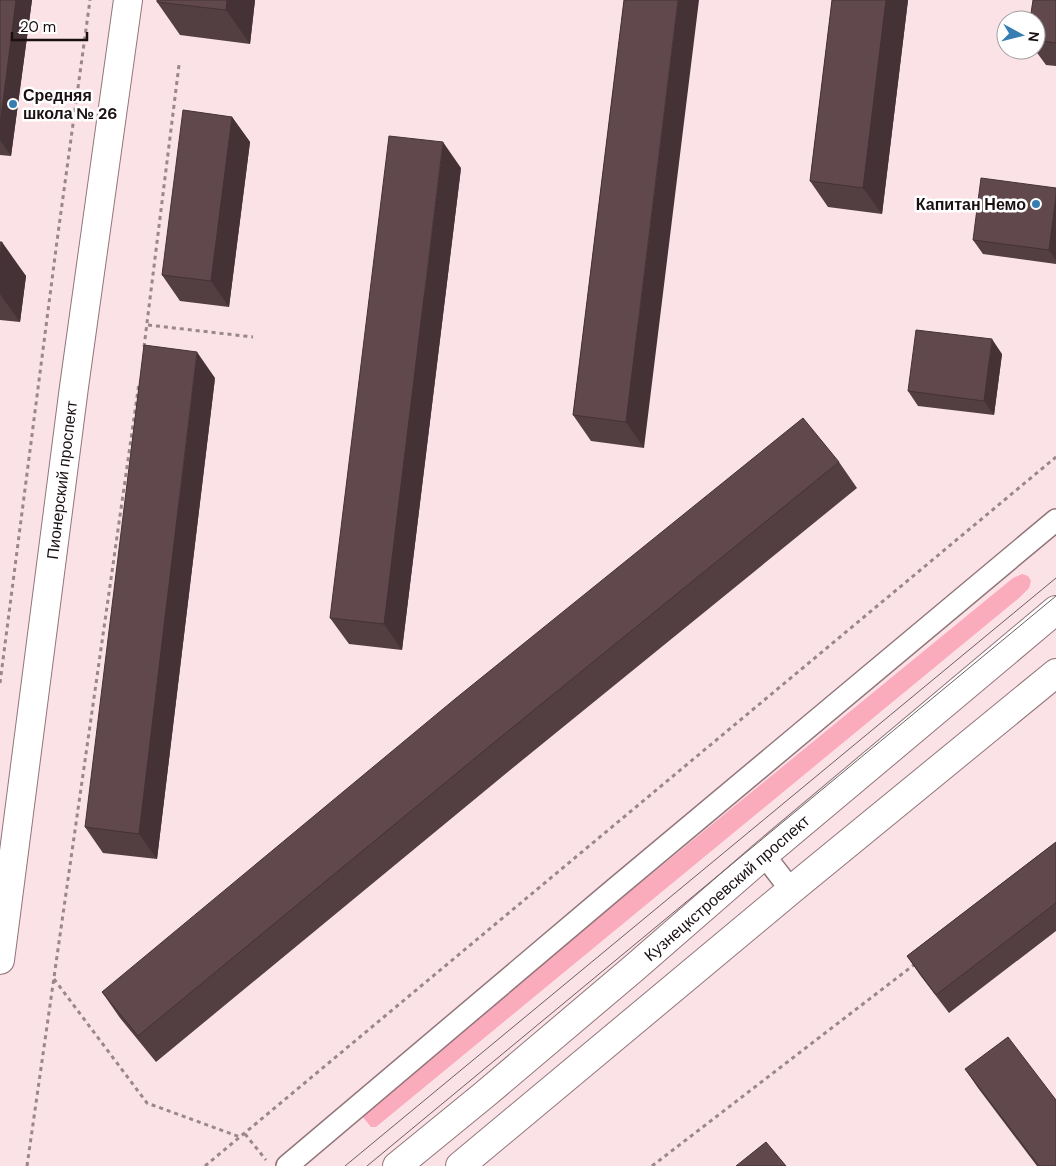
<svg xmlns="http://www.w3.org/2000/svg" width="1056" height="1166" font-family="'DM Sans',sans-serif">
	<style>
		.green { fill: #faacbc }
		.lines { fill: none; stroke-linecap: round; stroke-linejoin: round }
		.street-casing { stroke: #91757a; stroke-width: 24 }
		.secondary-casing { stroke: #91757a; stroke-width: 30 }
		.path { stroke: #99878b; stroke-width: 3; stroke-dasharray: 4 4; stroke-linecap: butt }
		.street { stroke: #fff; stroke-width: 21 }
		.secondary { stroke: #fff; stroke-width: 28 }
		.tram { stroke: #6e5e61; stroke-width: 1 }
		.wall { fill: #533e42 }
		.shaded-wall { fill: #443236 }
		.building { fill: #61484d; stroke: #443236 }
		.poi-dot { fill: #367eb2; stroke: #fff; stroke-width: 2 }
		.labels { text-anchor: middle; dominant-baseline: central; stroke-width: 5; stroke-linejoin: round; paint-order: stroke }
		.poi-label { font-size: 16px; font-weight: bold; fill: #1a1012; stroke: #fff; text-anchor: start }
		.street-label { font-size: 16px; fill: #1a1012; stroke: #fff }
	</style>
	<rect width="100%" height="100%" fill="#fbe2e7"/>
	<!-- green -->
	<path class="green" d="M1022,574L1028,576L1031,581L1029,588L1019,598L376,1127H371L362,1116V1111L1013,578Z"/>
	<g class="lines">
		<defs>
			<path id="street" d="M764,855L791,890
				M287,1166L611,892L1056,520"/>
			<path id="secondary" d="M0,960L74,387L128,0
				M397,1166L484,1095L634,968L764,855L1056,610
				M460,1166L791,890L1056,673"/>
		</defs>
		<!-- street casing -->
		<use href="#street" class="street-casing"/>
		<!-- secondary casing -->
		<use href="#secondary" class="secondary-casing"/>
		<!-- path -->
		<path class="path" d="M148,325L253,337
			M144,347L179,65
			M0,683L57,241L90,0
			M54,979L147,1103L240,1137
			M245,1134L266,1160
			M27,1166L139,383
			M205,1166L1056,457
			M652,1166L915,964"/>
		<!-- street -->
		<use href="#street" class="street"/>
		<!-- secondary -->
		<use href="#secondary" class="secondary"/>
		<!-- tram -->
		<path class="tram" d="M345,1166L1056,578
			M367,1166L1056,596"/>
	</g>
	<!-- wall -->
	<path class="wall" d="M0,0H32L11,156L0,155Z
		M255,0L250,44L180,35L157,2Z
		M624,0L644,448L591,441L573,415Z
		M832,0H908L882,214L828,207L810,181Z
		M1056,0V66L1046,65L1035,50H1036V20Z
		M232,117L250,142L229,307L180,301L162,275Z
		M461,168L402,650L349,644L330,618Z
		M1056,196V264L983,254L973,240Z
		M0,242L26,276L20,322L0,320Z
		M1002,354L994,415L918,406L908,391Z
		M215,378L157,859L103,853L85,827Z
		M839,462L857,488L509,771L156,1062L120,1018L102,992Z
		M1056,842V931L949,1013L920,975L907,956Z
		M965,1069L1056,1166H1037L978,1088Z"/>
	<!-- shaded-wall -->
	<path class="shaded-wall" d="M16,0H32L11,156L0,140V125Z
		M227,0H255L250,44L226,10Z
		M678,0H699L644,448L626,422Z
		M886,0H908L882,214L863,188Z
		M232,117L250,142L229,307L211,281Z
		M443,142L461,168L402,650L384,624Z
		M1056,196V260L1049,250Z
		M2,242L26,276L20,322L0,294V260Z
		M992,339L1002,354L994,415L984,401Z
		M197,352L215,378L157,859L139,834Z"/>
	<!-- building -->
	<path class="building" d="M0,0H16L0,125Z
		M157,0H227L226,10L157,2Z
		M624,0H678L626,422L573,415Z
		M832,0H886L863,188L810,181Z
		M1033,0H1056V43L1036,40V20H1030Z
		M183,110L232,117L211,281L162,275Z
		M389,136L443,142L384,624L330,618Z
		M981,178L1056,188V196L1049,250L973,240Z
		M0,242H2L0,260Z
		M916,330L992,339L984,401L908,391Z
		M144,345L197,352L139,834L85,827Z
		M803,418L839,462L491,745L138,1036L102,992L455,699Z
		M1056,842V903L936,995L907,956Z
		M1008,1037L1056,1100V1166H1039L965,1069Z
		M766,1142L786,1166H736Z"/>
	<!-- markers -->
	<g class="poi-dot">
		<circle cx="13" cy="104" r="5"/>
		<circle cx="1036" cy="204" r="5"/>
	</g>
	<g class="labels">
		<!-- poi labels -->
		<g class="poi-label">
			<text x="23" y="95">Средняя<tspan x="23" dy="18">школа № 26</tspan></text>
			<text x="1026" y="204" text-anchor="end">Капитан Немо</text>
		</g>
		<!-- street labels -->
		<g class="street-label">
			<text transform="translate(62 480) rotate(-83)">Пионерский проспект</text>
			<text transform="translate(727 888) rotate(-41)">Кузнецкстроевский проспект</text>
		</g>
	</g>
	<!-- north arrow -->
	<g transform="translate(1021 35) rotate(97)"><circle r="24" fill="#ffffff" stroke="#a39fa0"/>
	<path d="M0-4L9 19L0 12L-9 19Z" fill="#367eb2"/>
	<text y="-8" font-size="14" font-weight="bold" text-anchor="middle" fill="#1a1012">N</text>
	</g>
	<!-- scale -->
	<path d="M12 32v8h75v-8" fill="none" stroke="#1a1012" stroke-width="2.5"/>
	<text x="20" y="32" font-size="15" fill="#1a1012" stroke="#ffffff" stroke-width="4" paint-order="stroke">20 m</text>
</svg>
